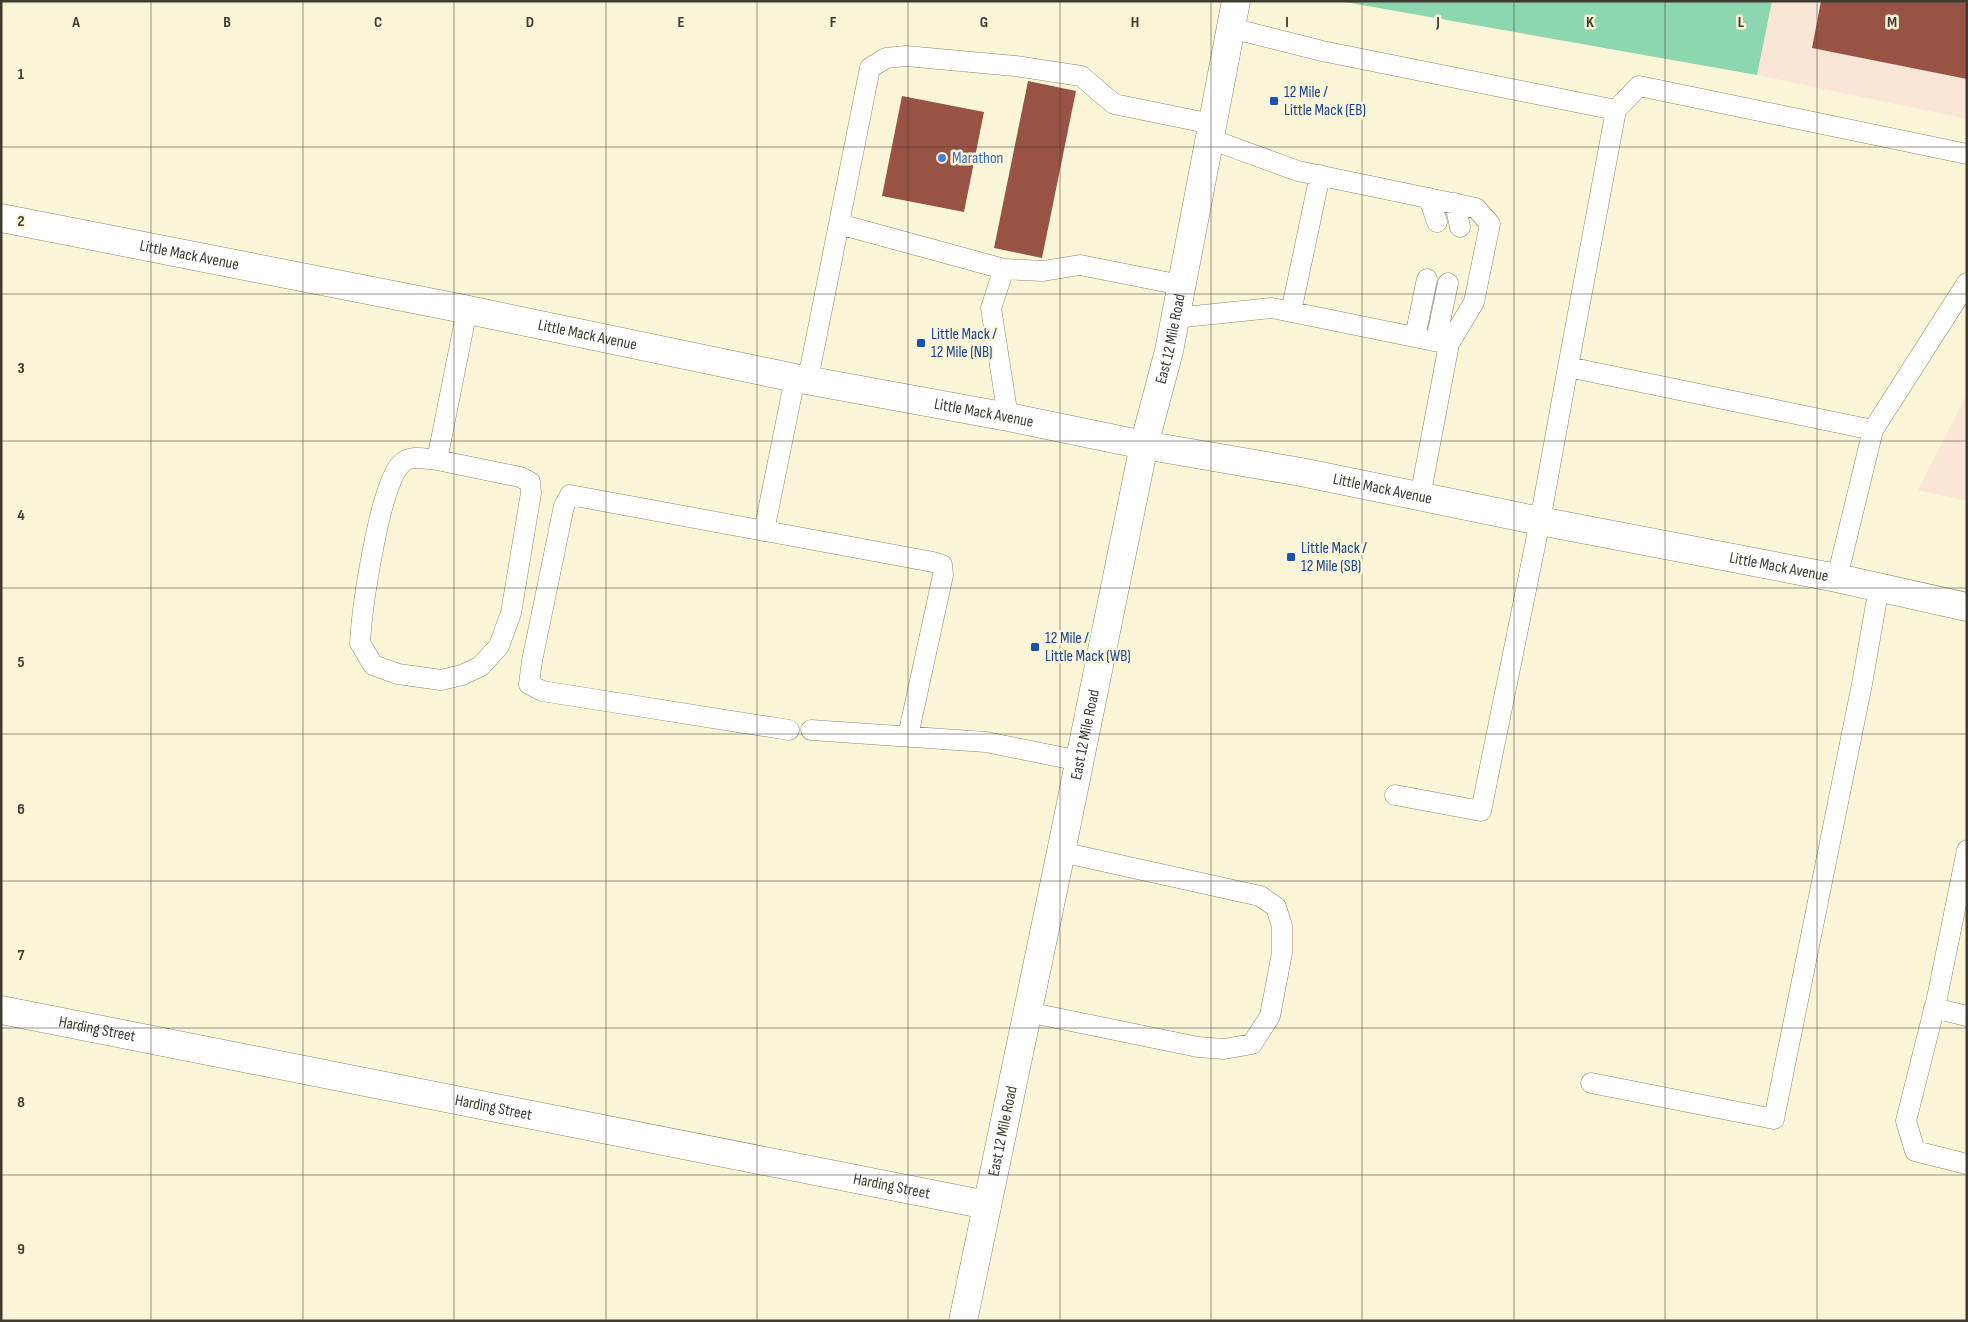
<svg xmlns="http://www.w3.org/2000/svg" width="1968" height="1322" font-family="'Sofia Sans Condensed',sans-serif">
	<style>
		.medical { fill: #fae6d7 }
		.green { fill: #8cd6b0 }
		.building { fill: #995345 }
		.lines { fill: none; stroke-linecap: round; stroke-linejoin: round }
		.service-casing { stroke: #8a856b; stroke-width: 21 }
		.minor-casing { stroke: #8a856b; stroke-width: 29 }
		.secondary-casing { stroke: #8a856b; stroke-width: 29 }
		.service { stroke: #fff; stroke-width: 20 }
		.minor { stroke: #fff; stroke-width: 28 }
		.secondary { stroke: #fff; stroke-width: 28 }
		.grid { fill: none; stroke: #3e3c31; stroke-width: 1; stroke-opacity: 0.55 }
		.transit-dot { fill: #1a4fb4; stroke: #fbf5d8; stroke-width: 2 }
		.shop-dot { fill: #3f7fe0; stroke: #fbf5d8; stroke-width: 2 }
		.labels { text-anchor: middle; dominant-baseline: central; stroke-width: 5; stroke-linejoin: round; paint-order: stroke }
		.transit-label { font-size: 16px; fill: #164399; stroke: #fbf5d8; text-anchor: start }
		.shop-label { font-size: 16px; fill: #366cbe; stroke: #fbf5d8; text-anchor: start }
		.street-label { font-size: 16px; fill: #3e3c31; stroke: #fbf5d8 }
		.grid-label { font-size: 16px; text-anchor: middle; font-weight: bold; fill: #3e3c31; stroke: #fbf5d8; stroke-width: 5; stroke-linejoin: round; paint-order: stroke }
	</style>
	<rect width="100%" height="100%" fill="#fbf5d8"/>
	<!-- medical -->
	<path class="medical" d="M1772,1H1967V119L1757,75Z
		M1967,394V501L1918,490Z"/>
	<!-- green -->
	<path class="green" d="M1339,1H1772L1757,75Z"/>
	<!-- building -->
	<path class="building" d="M1821,1H1967V79L1812,48Z
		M1028,81L1076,91L1042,258L994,248Z
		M902,96L984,112L964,212L882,196Z"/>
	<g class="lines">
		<defs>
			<path id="service" d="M1231,28L1322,51L1616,110L1568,367
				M1616,110L1639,86L1967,154
				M1210,139L1298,171L1476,208L1490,224L1474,302L1449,344L1420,497
				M1429,198L1437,222
				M1455,203L1460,227
				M839,224L1004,269L1043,271L1080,265L1181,285
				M1004,269L991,308L1008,417
				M1291,312L1320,175
				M1175,318L1272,308L1449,344
				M1415,337L1427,279
				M1436,341L1448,283
				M808,379L870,68L886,58L906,56L1015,66L1081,76L1114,104L1212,124
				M1873,430L1967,283
				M437,460L520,477L530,482L531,493L511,613L499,646L481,666L462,675L441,680L398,674L373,665L360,643C362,608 379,487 401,464C410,454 426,459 437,460L467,310
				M764,531L795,378
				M789,730L542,691L529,684L532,661L564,506L570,495L933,562L942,565L943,575L908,736
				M811,730L986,742L1080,761
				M1395,795L1481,811L1540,521L1568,367L1873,430L1837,578
				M1967,850L1937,998L1906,1121L1915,1151L1967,1164
				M1934,1008L1967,1016
				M1027,1012L1198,1047L1224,1049L1252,1044L1270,1016L1282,953V926L1276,907L1260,896L1061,852
				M1591,1083L1774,1119L1862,684L1879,587"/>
			<g id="minor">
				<path id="s1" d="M1,1010L987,1205"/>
			</g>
			<g id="secondary">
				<path id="s2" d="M1,218L459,308L795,378L1008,417L1144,445L1301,472L1540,521L1837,578L1967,607"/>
				<path id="s3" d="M963,1321L1061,852L1144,445L1169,351L1236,1"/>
			</g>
		</defs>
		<!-- service casing -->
		<use href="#service" class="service-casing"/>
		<!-- minor casing -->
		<use href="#minor" class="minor-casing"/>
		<!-- secondary casing -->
		<use href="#secondary" class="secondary-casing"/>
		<!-- service -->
		<use href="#service" class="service"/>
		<!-- minor -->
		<use href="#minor" class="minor"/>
		<!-- secondary -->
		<use href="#secondary" class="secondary"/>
	</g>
	<!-- grid -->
	<path class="grid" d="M151,1V1321M303,1V1321M454,1V1321M606,1V1321M757,1V1321M908,1V1321M1060,1V1321M1211,1V1321M1362,1V1321M1514,1V1321M1665,1V1321M1817,1V1321M1,147H1967M1,294H1967M1,441H1967M1,588H1967M1,734H1967M1,881H1967M1,1028H1967M1,1175H1967"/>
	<!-- markers -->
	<g class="transit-dot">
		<rect x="1269" y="96" width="10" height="10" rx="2.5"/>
		<rect x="916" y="338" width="10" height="10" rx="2.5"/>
		<rect x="1286" y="552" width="10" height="10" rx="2.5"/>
		<rect x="1030" y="642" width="10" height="10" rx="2.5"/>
	</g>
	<circle class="shop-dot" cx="942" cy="158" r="5"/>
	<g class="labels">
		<!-- transit labels -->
		<g class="transit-label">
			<text x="1284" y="92">12 Mile /<tspan x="1284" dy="18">Little Mack (EB)</tspan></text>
			<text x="931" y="334">Little Mack /<tspan x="931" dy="18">12 Mile (NB)</tspan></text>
			<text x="1301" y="548">Little Mack /<tspan x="1301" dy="18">12 Mile (SB)</tspan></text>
			<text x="1045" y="638">12 Mile /<tspan x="1045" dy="18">Little Mack (WB)</tspan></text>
		</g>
		<!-- shop labels -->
		<g class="shop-label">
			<text x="952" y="158">Marathon</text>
		</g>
		<!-- street labels -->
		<g class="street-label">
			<text stroke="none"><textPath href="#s2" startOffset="192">Little Mack Avenue</textPath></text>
			<text stroke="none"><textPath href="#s2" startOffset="598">Little Mack Avenue</textPath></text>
			<text stroke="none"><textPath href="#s3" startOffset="1004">East 12 Mile Road</textPath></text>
			<text stroke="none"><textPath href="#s2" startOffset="1002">Little Mack Avenue</textPath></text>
			<text stroke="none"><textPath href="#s2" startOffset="1408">Little Mack Avenue</textPath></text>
			<text stroke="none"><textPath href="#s2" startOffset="1812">Little Mack Avenue</textPath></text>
			<text stroke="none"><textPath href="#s3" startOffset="599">East 12 Mile Road</textPath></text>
			<text stroke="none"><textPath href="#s1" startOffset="98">Harding Street</textPath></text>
			<text stroke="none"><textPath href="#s1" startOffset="502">Harding Street</textPath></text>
			<text stroke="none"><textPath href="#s3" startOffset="194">East 12 Mile Road</textPath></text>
			<text stroke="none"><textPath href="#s1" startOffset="908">Harding Street</textPath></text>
		</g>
	</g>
	<g class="grid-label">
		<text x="76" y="27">A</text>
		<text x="227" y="27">B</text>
		<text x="378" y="27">C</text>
		<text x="530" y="27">D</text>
		<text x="681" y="27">E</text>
		<text x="833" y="27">F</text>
		<text x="984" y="27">G</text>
		<text x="1135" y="27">H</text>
		<text x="1287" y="27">I</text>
		<text x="1438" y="27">J</text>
		<text x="1590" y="27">K</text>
		<text x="1741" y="27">L</text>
		<text x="1892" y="27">M</text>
		<text x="21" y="79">1</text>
		<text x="21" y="226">2</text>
		<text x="21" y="373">3</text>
		<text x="21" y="520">4</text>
		<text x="21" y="667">5</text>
		<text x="21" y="814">6</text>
		<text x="21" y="960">7</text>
		<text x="21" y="1107">8</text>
		<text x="21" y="1254">9</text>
	</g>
	<!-- border -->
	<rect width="1968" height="1322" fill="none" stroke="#3e3c31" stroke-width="5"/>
</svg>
